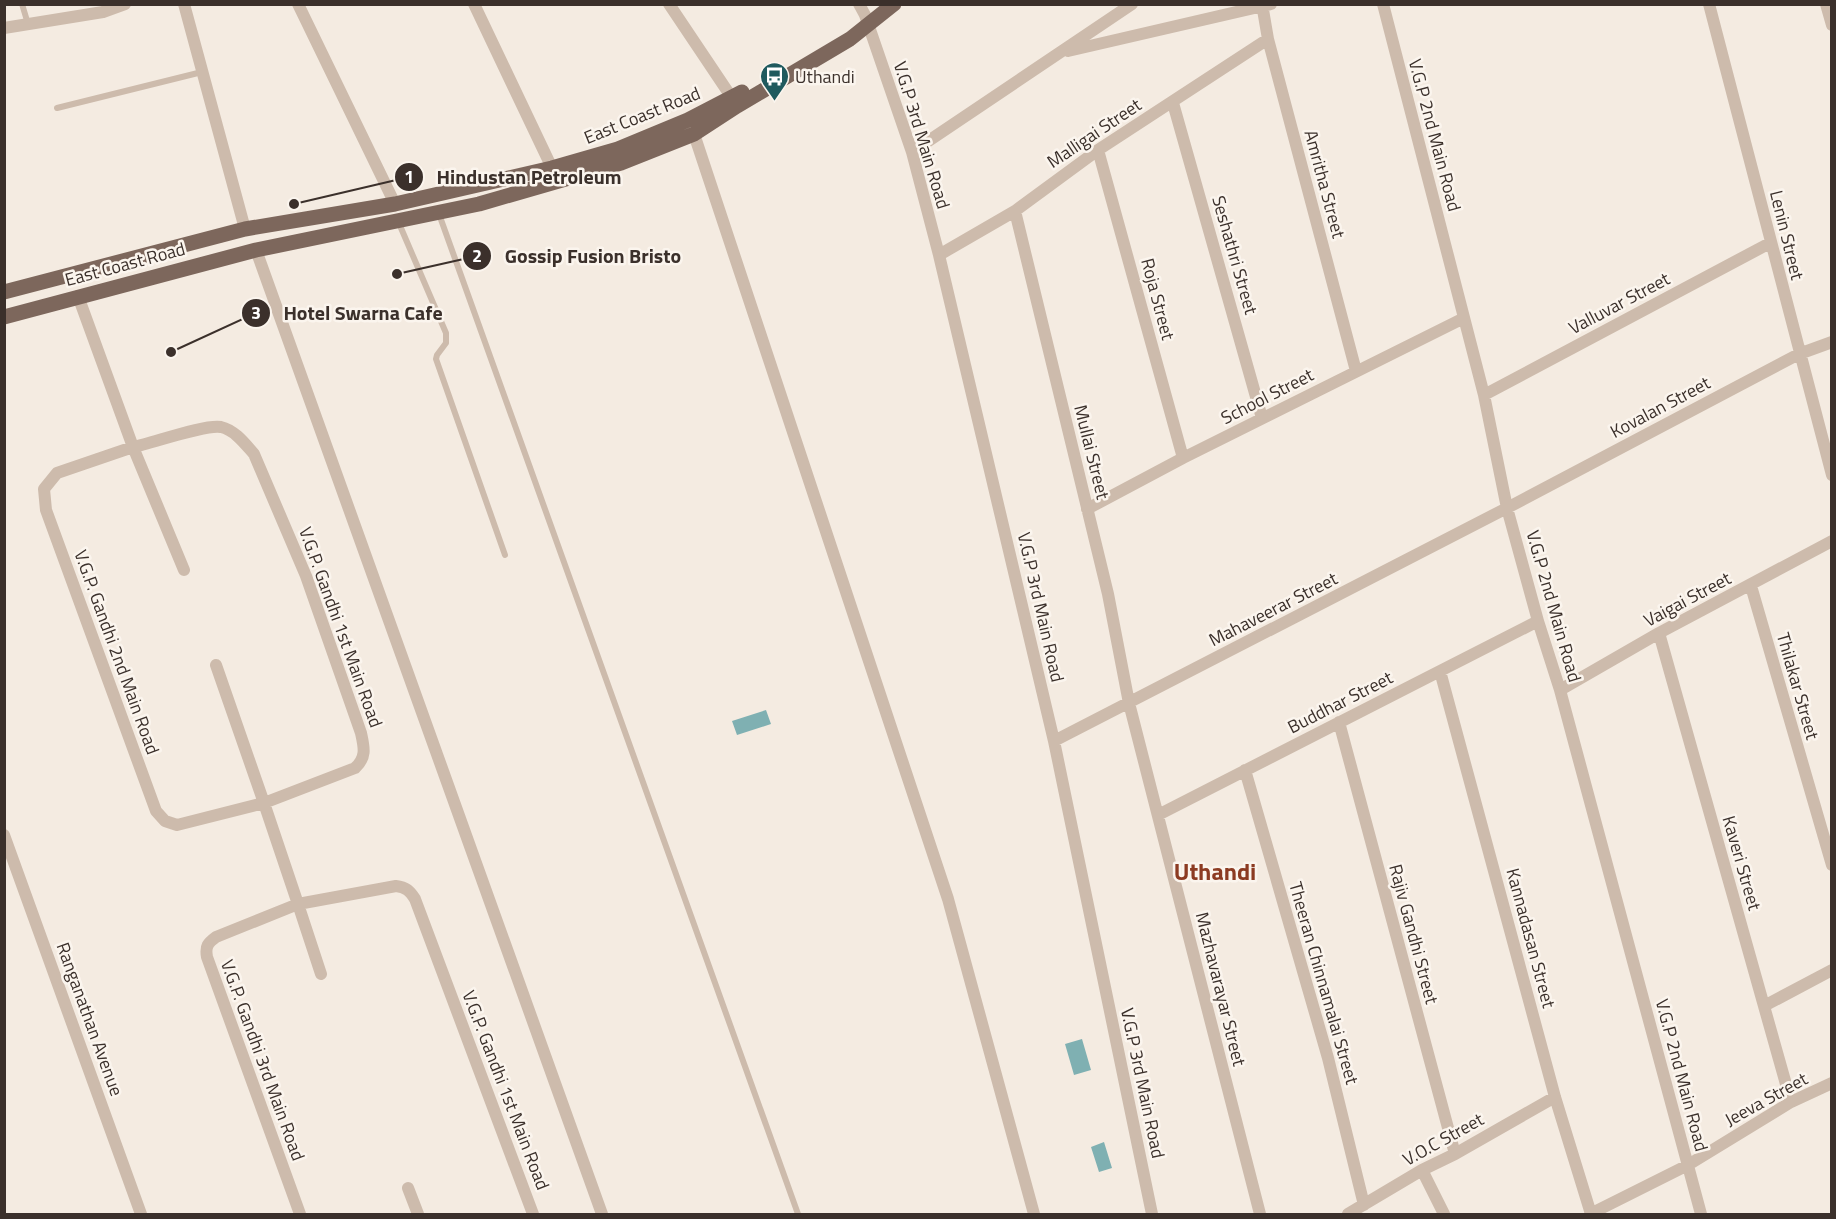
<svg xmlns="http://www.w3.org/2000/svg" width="1836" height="1219" font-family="'Titillium Web',sans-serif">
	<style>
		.water { fill: #7fb0b2 }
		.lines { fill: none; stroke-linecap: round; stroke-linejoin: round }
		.service { stroke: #cdbbac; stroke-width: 6 }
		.minor { stroke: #cdbbac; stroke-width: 12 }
		.primary { stroke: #7d675c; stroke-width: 15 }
		.labels { text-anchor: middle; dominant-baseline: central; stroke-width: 5; stroke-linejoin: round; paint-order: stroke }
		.poi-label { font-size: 18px; fill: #3b302b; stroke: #fbf5ee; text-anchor: start }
		.street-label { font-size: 18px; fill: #3b302b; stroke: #fbf5ee }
		.district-label { font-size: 24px; font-weight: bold; fill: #8c3b22; stroke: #fbf5ee }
		.leader { fill: none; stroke: #3b302b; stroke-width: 2 }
		.callout-dot { fill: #3b302b; stroke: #fbf5ee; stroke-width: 2 }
		.mark-label { font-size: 18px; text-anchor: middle; font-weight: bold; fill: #fff }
		.callout-label { font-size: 20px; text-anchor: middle; font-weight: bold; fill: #3b302b; stroke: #fbf5ee; stroke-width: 5; stroke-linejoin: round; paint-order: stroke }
	</style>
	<rect width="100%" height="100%" fill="#f4ebe1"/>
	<!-- water -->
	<path class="water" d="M766,710L771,724L737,735L732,721Z
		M1082,1039L1091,1070L1074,1075L1065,1044Z
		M1104,1142L1112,1168L1099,1172L1091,1147Z"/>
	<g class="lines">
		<!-- service -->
		<path class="service" d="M22,4L28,24
			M57,108L202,72
			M439,214L798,1214
			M398,221L446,333V343L437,355L436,359L505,555"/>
		<!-- minor -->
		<path class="minor" d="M184,4L245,229
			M298,4L395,204
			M474,4L552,168
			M669,4L732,98
			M859,4L865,15L912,152L939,255L1054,741L1152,1214
			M1262,4L1268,39L1356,371
			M1383,4L1484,395L1507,508L1538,621L1560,690L1701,1214
			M1709,4L1832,475
			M1826,4L1832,25
			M4,28L103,12L125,4
			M1068,51L1271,4
			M1173,103L1262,418
			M694,134L948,899L1034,1214
			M1098,150L1183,458
			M912,152L1132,4
			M1015,211L1108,594L1129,703L1260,1214
			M256,250L602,1214
			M939,255L1015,211L1098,150L1268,39
			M78,296L133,447C153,443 205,424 221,427C235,430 246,445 254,454L306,576L361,733C364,747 367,757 355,768L264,803L298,904L396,886C406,887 410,891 415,899L533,1214
			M1484,395L1770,243
			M1087,509L1183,458L1464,318
			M184,570L133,447L57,473L44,489L46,510L156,811L165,821L177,825L264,803L216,665
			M1751,586L1832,865
			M1659,633L1791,1102
			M1440,671L1555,1097L1591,1214
			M1560,690L1659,633L1832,541
			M1339,722L1455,1154
			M1054,741L1507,508L1799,354L1832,342
			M1245,770L1328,1058L1364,1205
			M1158,815L1538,621
			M4,835L141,1214
			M1764,1006L1832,970
			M1422,1170L1444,1214
			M408,1188L418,1214
			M300,1214L207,957C205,946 208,943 216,937L298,904L321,974
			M1348,1214L1422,1170L1455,1154L1555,1097
			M1590,1214L1688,1165L1791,1102L1832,1083"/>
		<!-- primary -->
		<path class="primary" d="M4,292L245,229L395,204L552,168L618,149L688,120L742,92
			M4,317L256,250L479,204L621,163L694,134L737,106L850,39L894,4"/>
	</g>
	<!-- icons -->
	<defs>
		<symbol id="bus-pin" viewBox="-11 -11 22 30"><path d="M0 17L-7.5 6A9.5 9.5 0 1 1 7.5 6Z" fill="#1f5a5e" stroke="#fbf5ee"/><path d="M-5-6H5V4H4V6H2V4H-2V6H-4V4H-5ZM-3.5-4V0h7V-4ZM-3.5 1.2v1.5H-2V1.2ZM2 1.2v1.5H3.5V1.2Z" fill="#fff"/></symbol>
	</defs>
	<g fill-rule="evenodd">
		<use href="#bus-pin" x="758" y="60" width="33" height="45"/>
	</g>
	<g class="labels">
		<!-- poi labels -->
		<g class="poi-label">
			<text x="795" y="76">Uthandi</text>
		</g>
		<!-- street labels -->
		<g class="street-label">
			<text transform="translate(642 115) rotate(-22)">East Coast Road</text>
			<text transform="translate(1094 133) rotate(-34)">Malligai Street</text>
			<text transform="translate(922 135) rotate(73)">V.G.P 3rd Main Road</text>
			<text transform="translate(1435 135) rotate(75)">V.G.P 2nd Main Road</text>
			<text transform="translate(1325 184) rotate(75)">Amritha Street</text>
			<text transform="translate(1787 235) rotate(76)">Lenin Street</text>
			<text transform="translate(1235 255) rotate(74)">Seshathri Street</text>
			<text transform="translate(125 264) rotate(-15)">East Coast Road</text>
			<text transform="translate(1158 299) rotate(75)">Roja Street</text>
			<text transform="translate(1619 303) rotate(-28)">Valluvar Street</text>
			<text transform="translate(1267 396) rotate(-27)">School Street</text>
			<text transform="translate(1660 407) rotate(-28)">Kovalan Street</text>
			<text transform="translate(1092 452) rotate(76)">Mullai Street</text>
			<text transform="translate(1687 599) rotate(-28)">Vaigai Street</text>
			<text transform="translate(1554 606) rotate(74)">V.G.P 2nd Main Road</text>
			<text transform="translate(1041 607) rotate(77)">V.G.P 3rd Main Road</text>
			<text transform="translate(1273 609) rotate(-27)">Mahaveerar Street</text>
			<text transform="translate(341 627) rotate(70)">V.G.P. Gandhi 1st Main Road</text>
			<text transform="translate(117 652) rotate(70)">V.G.P. Gandhi 2nd Main Road</text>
			<text transform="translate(1798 686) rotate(74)">Thilakar Street</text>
			<text transform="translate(1340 702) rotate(-27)">Buddhar Street</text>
			<text transform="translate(1742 863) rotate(74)">Kaveri Street</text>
			<text transform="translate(1414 934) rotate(75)">Rajiv Gandhi Street</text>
			<text transform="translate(1531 938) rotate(75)">Kannadasan Street</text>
			<text transform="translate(1324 983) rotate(74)">Theeran Chinnamalai Street</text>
			<text transform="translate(1221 989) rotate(76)">Mazhavarayar Street</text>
			<text transform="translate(90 1019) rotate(70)">Ranganathan Avenue</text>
			<text transform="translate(263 1060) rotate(70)">V.G.P. Gandhi 3rd Main Road</text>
			<text transform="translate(1682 1075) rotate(75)">V.G.P 2nd Main Road</text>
			<text transform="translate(1143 1083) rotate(78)">V.G.P 3rd Main Road</text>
			<text transform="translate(506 1090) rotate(69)">V.G.P. Gandhi 1st Main Road</text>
			<text transform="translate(1766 1099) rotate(-29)">Jeeva Street</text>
			<text transform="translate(1443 1139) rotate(-29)">V.O.C Street</text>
		</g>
		<!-- district labels -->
		<g class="district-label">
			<text x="1215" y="871">Uthandi</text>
		</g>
	</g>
	<!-- callouts -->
	<path class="leader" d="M294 204L409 177M397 274L477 256M171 352L256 313"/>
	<g class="callout-dot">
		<circle cx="294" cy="204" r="6"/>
		<circle cx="397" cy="274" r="6"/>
		<circle cx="171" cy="352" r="6"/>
		<circle cx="409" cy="177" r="15"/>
		<circle cx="477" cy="256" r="15"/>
		<circle cx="256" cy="313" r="15"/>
	</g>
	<g class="mark-label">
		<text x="409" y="183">1</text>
		<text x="477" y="262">2</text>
		<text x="256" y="319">3</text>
	</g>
	<g class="callout-label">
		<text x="529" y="184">Hindustan Petroleum</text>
		<text x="593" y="263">Gossip Fusion Bristo</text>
		<text x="363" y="320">Hotel Swarna Cafe</text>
	</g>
	<!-- border -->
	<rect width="1836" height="1219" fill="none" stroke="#3b302b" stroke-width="12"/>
</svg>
